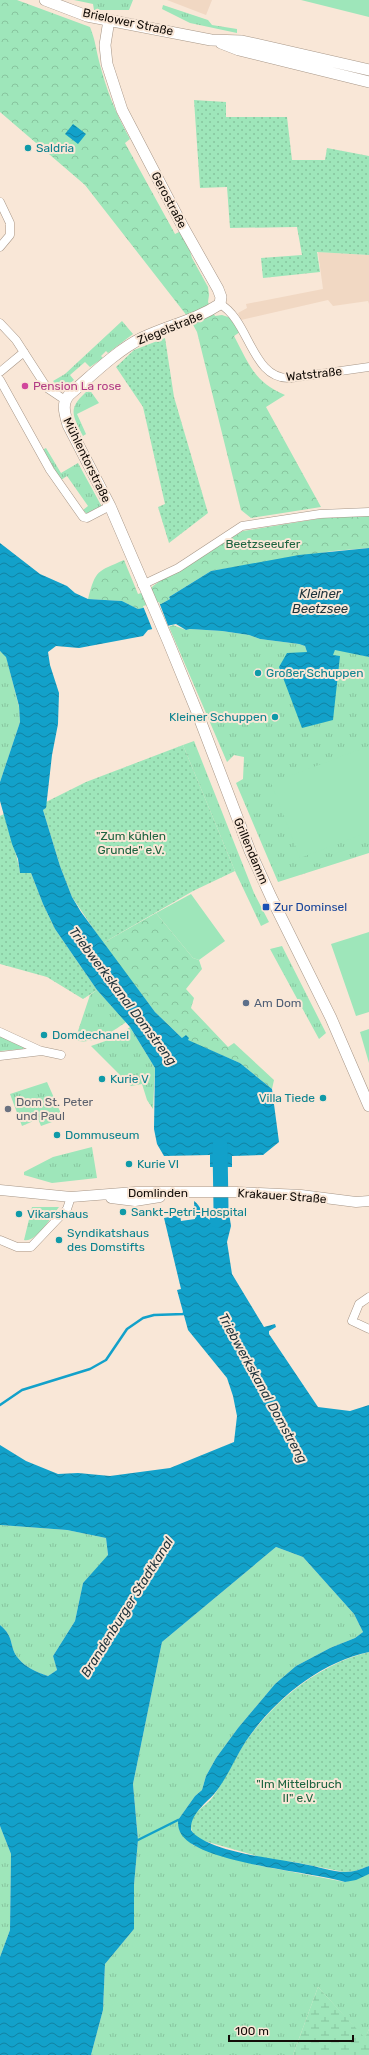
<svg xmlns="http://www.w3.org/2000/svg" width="369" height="2055" font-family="Rubik,sans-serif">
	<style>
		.built { fill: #f1d8c3 }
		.grass { fill: url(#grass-tufts) }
		.wetland { fill: url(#wetland-marsh) }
		.park { fill: url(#park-crowns) }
		.garden { fill: url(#garden-dots) }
		.pitch { fill: #9ee6ba }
		.water { fill: url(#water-waves) }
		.pier { fill: #f9e7d7 }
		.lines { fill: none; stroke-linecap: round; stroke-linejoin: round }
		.stream { stroke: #12a1ca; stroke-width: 2.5 }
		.river { stroke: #12a1ca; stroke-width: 15 }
		.minor-casing { stroke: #a79687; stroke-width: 9 }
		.tertiary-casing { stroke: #a79687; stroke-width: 11 }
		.secondary-casing { stroke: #a79687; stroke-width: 12 }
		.minor { stroke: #fff; stroke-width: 8 }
		.tertiary { stroke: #fff; stroke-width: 10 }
		.secondary { stroke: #fff; stroke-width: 11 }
		.culture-dot { fill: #0f9aa8; stroke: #f9e7d7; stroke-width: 1.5 }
		.hotel-dot { fill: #d1479c; stroke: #f9e7d7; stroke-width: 1.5 }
		.transit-dot { fill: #1a4fb4; stroke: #f9e7d7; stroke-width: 1.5 }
		.service-dot { fill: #5c6f8a; stroke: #f9e7d7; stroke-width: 1.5 }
		.worship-dot { fill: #6b7280; stroke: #f9e7d7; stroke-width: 1.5 }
		.labels { text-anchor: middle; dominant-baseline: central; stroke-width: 4; stroke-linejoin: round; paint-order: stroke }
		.street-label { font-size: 12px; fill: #130d08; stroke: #f9e7d7 }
		.culture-label { font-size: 12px; fill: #0d838f; stroke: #f9e7d7; text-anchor: start }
		.hotel-label { font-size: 12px; fill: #b23c85; stroke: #f9e7d7; text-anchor: start }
		.park-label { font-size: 12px; fill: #1d6440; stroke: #f9e7d7 }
		.transit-label { font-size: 12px; fill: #164399; stroke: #f9e7d7; text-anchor: start }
		.service-label { font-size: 12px; fill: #4e5e75; stroke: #f9e7d7; text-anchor: start }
		.worship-label { font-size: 12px; fill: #5b616d; stroke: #f9e7d7; text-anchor: start }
		.water-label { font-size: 13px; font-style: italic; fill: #1e323a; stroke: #f9e7d7 }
	</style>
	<defs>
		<pattern id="grass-tufts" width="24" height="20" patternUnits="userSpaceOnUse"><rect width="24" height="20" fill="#9ee6ba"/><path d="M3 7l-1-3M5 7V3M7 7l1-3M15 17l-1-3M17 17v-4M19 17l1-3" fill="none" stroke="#87c49e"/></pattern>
		<pattern id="wetland-marsh" width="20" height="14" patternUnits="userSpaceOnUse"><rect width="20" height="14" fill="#9ee6ba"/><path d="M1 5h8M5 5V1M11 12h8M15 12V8" fill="none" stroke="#87c49e"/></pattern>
		<pattern id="park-crowns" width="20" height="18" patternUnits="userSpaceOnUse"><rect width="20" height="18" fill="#9ee6ba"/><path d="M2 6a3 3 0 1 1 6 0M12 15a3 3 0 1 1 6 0" fill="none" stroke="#87c49e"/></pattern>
		<pattern id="garden-dots" width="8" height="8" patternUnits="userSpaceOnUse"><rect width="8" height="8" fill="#9ee6ba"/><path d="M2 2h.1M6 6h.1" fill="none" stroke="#87c49e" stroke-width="1.8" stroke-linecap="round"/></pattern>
		<pattern id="water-waves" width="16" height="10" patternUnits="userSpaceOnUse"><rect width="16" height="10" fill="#12a1ca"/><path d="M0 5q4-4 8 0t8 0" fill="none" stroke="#1082a2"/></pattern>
	</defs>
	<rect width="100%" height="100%" fill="#f9e7d7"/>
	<!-- built -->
	<path class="built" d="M167,0H212L206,15Z
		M318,252L369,255V304L368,301L333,306L328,300L241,320L238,313L247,308L246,304L323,289Z"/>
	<!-- grass -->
	<path class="grass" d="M74,0H133L129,10H94L93,4Z
		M163,5L208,20L212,25L237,29V33L190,23L162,9Z
		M122,321L133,334L108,353L106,351L101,356L103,358L90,367L85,362L70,375L74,380L68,385L60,388L53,381L65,374Z
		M89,389L99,403L77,414L86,434L83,436C70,411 69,408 89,389Z
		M46,448L61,473L78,463L102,507L87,514L83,510L88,506L67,476L61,480L42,450Z
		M173,625L186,630L190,629L222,631L249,635L260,639L299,644L305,646L307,652L340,656L332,655L335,650H339L369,657V853L278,882L236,783L243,779L244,757L234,755L227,762L169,627Z
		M0,651L6,656L19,707L20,722L0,782Z
		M194,741L254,893L269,922L261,926L235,871L183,745Z
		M282,946L326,1033L319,1039L270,949Z
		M97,990L126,1022C114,1031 91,1046 75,1040L90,995Z
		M130,1027L155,1068L153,1109L147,1100L142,1084L131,1086L91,1046L117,1037Z
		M0,1034L11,1042L25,1047L23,1049L0,1051Z
		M47,1082L63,1118L41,1126L38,1119L22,1126L10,1094Z
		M92,1147L97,1178L52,1183L24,1175V1172L53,1157Z
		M32,1207H59C52,1216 36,1243 24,1240Z
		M0,1525L67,1530L106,1538L108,1556L83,1583L75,1621L53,1656L57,1670L48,1676C37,1672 26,1668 18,1658C9,1647 15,1637 0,1625Z
		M276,1547L303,1557L354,1614L363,1632L355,1638L330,1648L296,1666L275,1684L238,1728L216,1758L206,1776L202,1790L195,1796L178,1820L180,1832L193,1845L211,1852L256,1865L345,1882L369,1874V2029L365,2039L318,1987L293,2055H91L103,2010L105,1964L134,1929V1885L138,1840L133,1784L162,1642Z
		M0,1826L11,1854L10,1930L0,1957Z"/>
	<!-- wetland -->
	<path class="wetland" d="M318,1987L365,2038L369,2029V2055H293Z"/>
	<!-- park -->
	<path class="park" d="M0,0H17L90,27C95,39 96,49 99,61C106,89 116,114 130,139L125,143L175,234L181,231L190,251L192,258L208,287L209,295L208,302L215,316L222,315L231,318L240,332L234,336C249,364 254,382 285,395L266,407L321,507L251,518L241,510L197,332L191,321L85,185L0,112Z
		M344,516H369V548L333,551L211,571L169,597L170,599L161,604L138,609L122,601L88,599C96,569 97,572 124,560L138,594L150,590L153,586L178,568L243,531L323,518Z
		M156,913L193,958L199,960L202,969L186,989L194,998L191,1008L228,1047L234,1043L274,1080L272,1089L240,1063L182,1038L155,1012L103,943Z"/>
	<!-- garden -->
	<path class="garden" d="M194,100L226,102V117H287L292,160H325L327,148L369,156V255L317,252L320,272L263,278L261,258L302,255L297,227L230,228L227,187L200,188Z
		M165,338L174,397L208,513L169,543L158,507L165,504L143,407L116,367L134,350Z
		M183,745L235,871L193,891L103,943L72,897L60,866L43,810L46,808V802L86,782Z
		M4,814C9,834 17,853 20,873H31L43,904L55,929L97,990L83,999L47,977L0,964V816Z
		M369,1652V1866L355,1871L344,1872L294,1862L271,1860L201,1840C195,1835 190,1832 191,1823C192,1812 206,1806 212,1798C225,1780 234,1759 246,1741C260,1722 276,1704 294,1690C317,1672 341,1659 369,1652Z"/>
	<!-- pitch -->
	<path class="pitch" d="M301,0H369V17Z
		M369,746V832L300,858L271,783Z
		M191,894L225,941L199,960L193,958L156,913Z
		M369,932V1012L356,1016L331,944Z
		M369,1029V1063L360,1032Z"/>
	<!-- water -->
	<path class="water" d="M73,124L86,134L78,144L65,134Z
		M0,543L40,574L67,586L75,593L88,599L122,601L138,609L161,604L170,599L169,597L211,571L299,555L369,548V657L335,650L333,655L340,656L333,720L302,728L279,667L287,653L307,652L305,646L299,644L260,639L249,635L222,631L190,629L186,630L176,624L148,630L143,636L79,648L56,646L48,652L50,665L59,693L58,724L52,755L46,808L43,810L60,866L72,897L81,912L155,1012L182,1038L186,1035L189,1038L188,1040L240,1063L272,1089L279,1142L263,1155L232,1156V1167H210V1155L164,1156L157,1144L154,1129L155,1068L130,1027L97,990L55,929L43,904L31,873H20L18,859L12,844L0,801V782L20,722L19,706L6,657L0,651Z
		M215,1200H227L231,1226L227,1242L232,1274L264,1327L275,1324L276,1327L269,1331V1334L318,1407L350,1411L369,1405V1652C320,1662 274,1700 246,1741C236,1756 229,1774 218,1789C209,1802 190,1812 191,1830C206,1852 278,1859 303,1864C317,1866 332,1872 345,1872C354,1872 361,1869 369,1866V1874L356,1880L345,1882C311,1871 196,1864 180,1832C178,1828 178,1823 178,1820L195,1796L202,1790L206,1776L216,1758L238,1728L275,1684L296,1666L330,1648L355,1638L363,1632L354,1614L303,1557L276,1547L162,1642L133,1784L138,1840L134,1885V1929L105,1964L103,2010L91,2055H0V1957L10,1930L11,1854L0,1826V1625C15,1637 9,1647 18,1658C26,1668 37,1672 48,1676L57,1670L53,1656L75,1621L83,1583L108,1555L106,1538L67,1530L0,1525V1445L26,1461L58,1474L78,1473L110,1476L170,1468L234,1442L237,1416L233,1396L227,1378L188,1330L177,1290L181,1289L164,1218L180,1215L181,1221L195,1219L194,1201C201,1206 203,1216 210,1220L214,1217Z"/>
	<!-- pier -->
	<path class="pier" d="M159,602L169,628L153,631L143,606Z"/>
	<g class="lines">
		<!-- stream -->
		<path class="stream" d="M0,1405L22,1390L90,1369L106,1360L127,1329L143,1318L154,1315L184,1314V1312
			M138,1840L178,1820H180"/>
		<!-- river -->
		<path class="river" d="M217,1220L221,1209L220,1146"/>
		<defs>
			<path id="minor" d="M0,202L10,223V235L0,247
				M220,304C250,321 252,381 291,378L369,367
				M0,323L16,340L47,388L65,400
				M0,372L24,352
				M0,380L50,470L83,517L87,518L110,506
				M142,585L178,568L242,526L320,514L369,512
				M0,1032L41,1051
				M0,1056L42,1051L61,1055
				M0,1240L17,1247H31L67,1209L71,1197
				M369,1297L359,1304L352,1321L369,1329"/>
			<path id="tertiary" d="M0,1190L71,1197L135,1192H237L301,1195L356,1202L369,1201
				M111,1198L135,1201L160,1197"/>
			<path id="secondary" d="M45,0L87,16L211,40L242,41L369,70
				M109,20L105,45L107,64L122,110L183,227L218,289L221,297L220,304C194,321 169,325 142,338C117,350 90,377 69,395C61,404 65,414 68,425L110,506L168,641L197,712L250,851L271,897L331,1018L369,1106
				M221,43L239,50L369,82"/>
		</defs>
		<!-- minor casing -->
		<use href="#minor" class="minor-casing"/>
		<!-- tertiary casing -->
		<use href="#tertiary" class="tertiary-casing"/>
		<!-- secondary casing -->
		<use href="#secondary" class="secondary-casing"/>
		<!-- minor -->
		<use href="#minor" class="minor"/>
		<!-- tertiary -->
		<use href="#tertiary" class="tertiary"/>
		<!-- secondary -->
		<use href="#secondary" class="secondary"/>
	</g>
	<!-- markers -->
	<g class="culture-dot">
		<circle cx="28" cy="148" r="4"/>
		<circle cx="258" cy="673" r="4"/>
		<circle cx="275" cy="717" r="4"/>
		<circle cx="44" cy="1035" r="4"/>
		<circle cx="102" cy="1079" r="4"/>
		<circle cx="323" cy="1098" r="4"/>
		<circle cx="57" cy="1135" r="4"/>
		<circle cx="129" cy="1164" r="4"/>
		<circle cx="123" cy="1212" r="4"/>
		<circle cx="19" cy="1214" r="4"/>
		<circle cx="59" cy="1240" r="4"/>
	</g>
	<circle class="hotel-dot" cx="25" cy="386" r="4"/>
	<rect class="transit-dot" x="262" y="903" width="8" height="8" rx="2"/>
	<circle class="service-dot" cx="246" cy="1003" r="4"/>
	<circle class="worship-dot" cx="8" cy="1109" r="4"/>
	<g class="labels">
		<!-- street labels -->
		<g class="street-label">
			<text transform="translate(128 22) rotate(12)">Brielower Straße</text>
			<text transform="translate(169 200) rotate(62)">Gerostraße</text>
			<text transform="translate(170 328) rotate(-22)">Ziegelstraße</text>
			<text transform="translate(314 374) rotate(-6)">Watstraße</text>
			<text transform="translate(87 460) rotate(64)">Mühlentorstraße</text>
			<text transform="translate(251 851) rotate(67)">Grillendamm</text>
			<text x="158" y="1193">Domlinden</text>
			<text transform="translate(282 1196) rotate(4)">Krakauer Straße</text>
		</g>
		<!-- culture labels -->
		<g class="culture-label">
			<text x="36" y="148">Saldria</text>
			<text x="266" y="673">Großer Schuppen</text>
			<text x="267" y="717" text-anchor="end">Kleiner Schuppen</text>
			<text x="52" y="1035">Domdechanel</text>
			<text x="110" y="1079">Kurie V</text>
			<text x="315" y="1098" text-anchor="end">Villa Tiede</text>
			<text x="65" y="1135">Dommuseum</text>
			<text x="137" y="1164">Kurie VI</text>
			<text x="131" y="1212">Sankt-Petri-Hospital</text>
			<text x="27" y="1214">Vikarshaus</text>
			<text x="67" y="1233">Syndikatshaus<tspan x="67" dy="14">des Domstifts</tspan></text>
		</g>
		<!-- hotel labels -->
		<g class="hotel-label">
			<text x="33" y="386">Pension La rose</text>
		</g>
		<!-- park labels -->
		<g class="park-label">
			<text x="263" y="544">Beetzseeufer</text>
			<text x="131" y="836">"Zum kühlen<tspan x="131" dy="14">Grunde" e.V.</tspan></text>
			<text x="299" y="1784">"Im Mittelbruch<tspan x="299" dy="14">II" e.V.</tspan></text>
		</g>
		<!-- transit labels -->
		<g class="transit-label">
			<text x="274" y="907">Zur Dominsel</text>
		</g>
		<!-- service labels -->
		<g class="service-label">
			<text x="254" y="1003">Am Dom</text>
		</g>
		<!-- worship labels -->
		<g class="worship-label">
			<text x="16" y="1102">Dom St. Peter<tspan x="16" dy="14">und Paul</tspan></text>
		</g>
		<!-- water labels -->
		<g class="water-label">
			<text x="320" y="593">Kleiner<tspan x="320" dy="15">Beetzsee</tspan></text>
			<text transform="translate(123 996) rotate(53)">Triebwerkskanal Domstreng</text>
			<text transform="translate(263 1388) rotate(61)">Triebwerkskanal Domstreng</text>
			<text transform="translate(127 1607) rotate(-58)">Brandenburger Stadtkanal</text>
		</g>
	</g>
	<!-- scale -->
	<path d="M229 2035v6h124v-6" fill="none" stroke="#130d08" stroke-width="2"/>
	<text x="235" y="2035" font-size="12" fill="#130d08" stroke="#f9e7d7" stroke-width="3" paint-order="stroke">100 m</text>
</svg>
